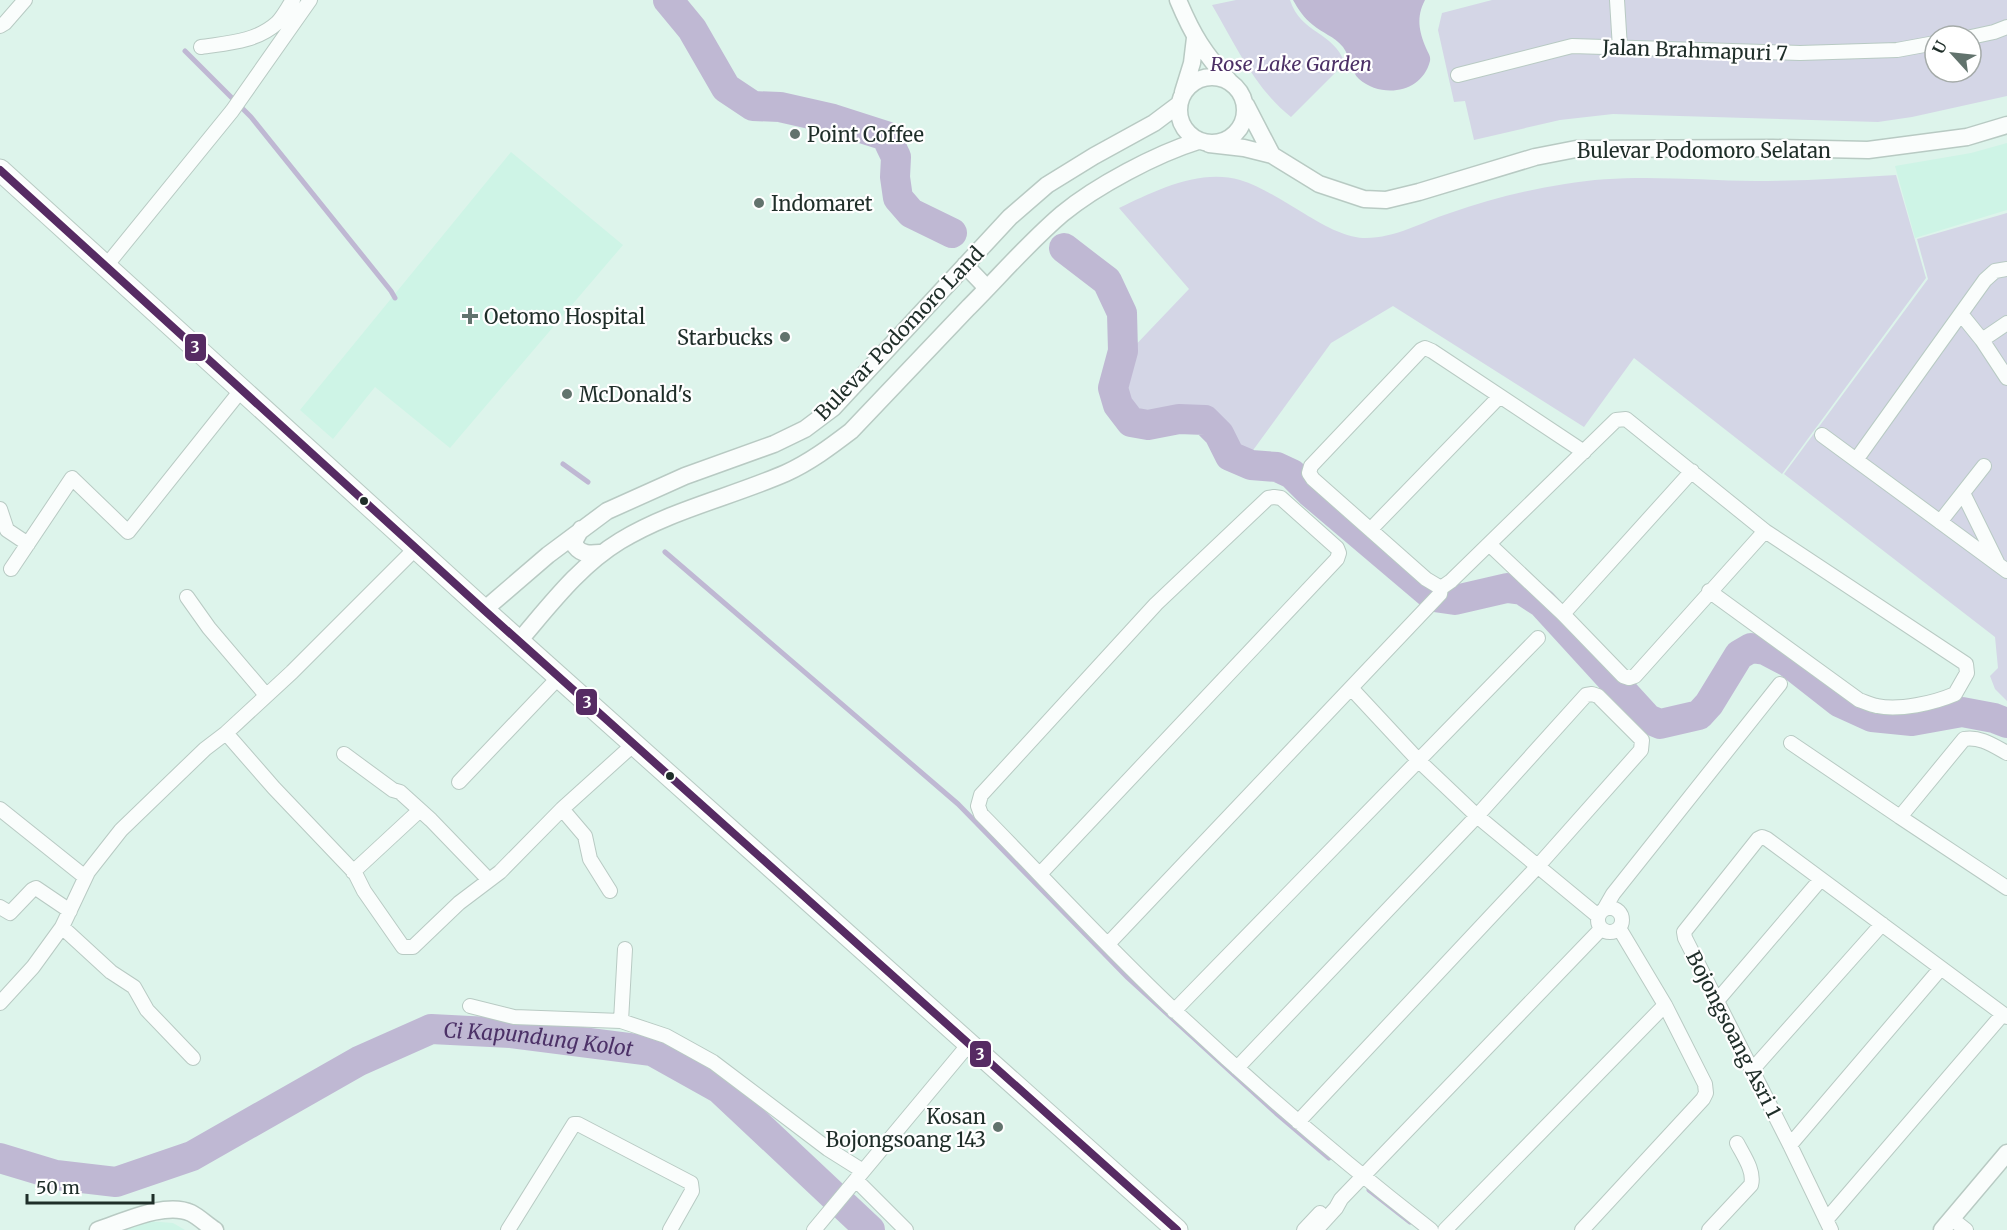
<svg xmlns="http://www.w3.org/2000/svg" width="2007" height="1230" font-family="Merriweather,serif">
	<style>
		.built { fill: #cef4e6 }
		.green { fill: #d4d6e6; fill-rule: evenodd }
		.water { fill: #bfb8d3 }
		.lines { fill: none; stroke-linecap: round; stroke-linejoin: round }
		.stream { stroke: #bfb8d3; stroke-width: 5 }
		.river { stroke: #bfb8d3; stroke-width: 30 }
		.minor-casing { stroke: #b8cac3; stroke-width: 16 }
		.tertiary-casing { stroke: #b8cac3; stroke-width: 19 }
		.primary-casing { stroke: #b8cac3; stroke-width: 23 }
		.minor { stroke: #fafdfc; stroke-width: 14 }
		.tertiary { stroke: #fafdfc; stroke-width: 16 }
		.primary { stroke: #fafdfc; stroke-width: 21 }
		.bus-1-casing { stroke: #fff; stroke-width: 12 }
		.bus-1 { stroke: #562b63; stroke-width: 8 }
		.poi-dot { fill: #62736d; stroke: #fff; stroke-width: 2 }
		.bus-dot { fill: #1f2e29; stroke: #fff; stroke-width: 2 }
		.labels { text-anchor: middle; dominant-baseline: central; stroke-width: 4.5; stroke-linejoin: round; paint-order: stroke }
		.street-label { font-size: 20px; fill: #1f2e29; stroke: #fff }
		.park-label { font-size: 20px; font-style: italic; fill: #4c3066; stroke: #fff }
		.poi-label { font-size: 20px; fill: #1f2e29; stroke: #fff; text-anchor: start }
		.water-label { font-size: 21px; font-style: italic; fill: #4c3167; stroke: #fff }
		.line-badge { stroke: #fff; stroke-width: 2 }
		.badge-label { font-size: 16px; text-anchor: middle; font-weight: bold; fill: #fff }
	</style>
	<rect width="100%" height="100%" fill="#ddf4eb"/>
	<!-- built -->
	<path class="built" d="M2007,143V210L1915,238L1895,166L1971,153Z
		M511,152L623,245L450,448L375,387L333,439L300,410Z
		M147,1221L173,1223L185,1230H122Z"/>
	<!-- green -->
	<path class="green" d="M1236,0H1290C1301,34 1333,31 1345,63L1291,117C1255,89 1235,44 1212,5Z
		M1492,0H2007V96L1912,117L1878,122L1613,114L1560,120L1474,140L1465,101L1454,102L1438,30L1442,13ZM1935,36H1971V72H1935Z
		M1896,175L1926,278L1782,474L1634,358L1584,427L1393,306L1331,343L1251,453L1257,461C1251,459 1244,458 1239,455C1223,444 1227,422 1204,413C1182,405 1161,424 1139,418C1135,417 1131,413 1127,411L1122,398V373L1128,353L1189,289L1119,208C1154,191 1200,168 1240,180C1263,187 1284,202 1305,214C1321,224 1344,237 1363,238C1394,239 1422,222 1450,213C1487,200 1526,190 1565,184C1626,173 1693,180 1755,181C1802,181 1850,178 1896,175Z
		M2007,213V701L1995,689L1990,676L1998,668L1995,637L1784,474L1928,279L1917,239Z"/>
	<!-- water -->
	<path class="water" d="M1293,0H1425C1416,17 1419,31 1426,48C1428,53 1431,56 1430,61C1422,93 1382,99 1359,79C1351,72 1350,56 1343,47C1334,36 1322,33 1313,25C1304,18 1298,9 1293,0Z"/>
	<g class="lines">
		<!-- stream -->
		<path class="stream" d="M185,51L251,117L391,291L395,298
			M563,464L588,482
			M665,552L958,804L1128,978L1276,1113L1329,1158
			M1369,1190L1410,1222"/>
		<!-- river -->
		<g class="river">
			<path d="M668,0L692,29L726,88L753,106L780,107L833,119L886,136L896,157L895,177L898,198L911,213L952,233"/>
			<path d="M1064,248L1107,281L1122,313L1123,351L1113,388L1118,405L1131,422L1148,425L1179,419L1205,420L1219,434L1230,456L1251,465L1277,467L1292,474L1310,492L1434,597L1455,600L1507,588L1522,590L1542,603L1648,719L1660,724L1699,715L1709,704L1739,655L1751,648L1765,650L1788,662L1839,702L1872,717L1912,721L1962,712L1994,718L2007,723"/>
			<path id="s1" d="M0,1158L56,1175L116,1182L192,1156L359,1061L431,1029L511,1033L652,1051L720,1089L870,1230"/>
		</g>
		<defs>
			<path id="minor" d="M1617,0L1620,48
				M0,26L5,23L25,0
				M1971,37L1994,32L2007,27
				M201,47C227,43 256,42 277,23C283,17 288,7 293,0
				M1458,75L1572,46L1800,53L1897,50L1935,43
				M106,266L232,111L310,0
				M1961,314L1982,340L2007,378
				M1982,340L2007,323
				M1822,435L2007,571
				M1856,460L1985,280L1995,271L2007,269
				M1963,493L1997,562
				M0,509L7,530L28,544
				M1940,522L1984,466
				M1371,529L1500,396
				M11,569L72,478L128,532L242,389
				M1441,588L1426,579L1313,479L1309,473L1311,466L1421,350L1425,348L1432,351L1584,452
				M1709,591L1859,700C1865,702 1871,705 1877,706C1899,711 1934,703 1955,694L1967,673L1966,664L1765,531
				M187,597L209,628L266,695
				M1563,614L1692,471
				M1351,688L1419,761L1477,816L1598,916
				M226,733L274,788L355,873L364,891L403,947H413L459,903L500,872L562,809L634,744
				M1791,743L1900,817
				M2007,753C1994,746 1980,736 1964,739L1900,817L2007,888
				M344,754L393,790L400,792L431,820L489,880
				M459,782L559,677
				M0,809L85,877
				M562,809L585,836L590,859L610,891
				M353,872L420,810
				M1040,874L1337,559L1339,553L1337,548L1281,498L1274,497L1268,498L1156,604L981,795L978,806L981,814C1046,880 1108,948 1175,1011C1257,1088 1342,1161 1431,1230
				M0,907L10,913L32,890L36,888L70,911
				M1598 920a12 12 0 1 1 24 0a12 12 0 1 1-24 0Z
				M1605,908L1613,894L1780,684
				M62,927L111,972L134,987L147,1010L193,1058
				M1108,944L1440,594L1441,588L1451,581L1616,420L1626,419L1765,531L1635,676L1629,678L1623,676L1563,614L1489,544
				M1716,1002L1821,879
				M0,1003L33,967L62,927L88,872L121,830L205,749L226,733L292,672L416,548
				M470,1006L514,1017L621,1021L666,1036L713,1062L828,1149L863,1171
				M1174,1011L1538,638
				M621,1021L625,949
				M1237,1068L1477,816L1586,695L1592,694L1598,696L1642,740L1641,750L1538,866L1298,1122
				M1752,1070L1882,924
				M1790,1145L1941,968
				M856,1180L906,1230
				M1952,1219L1966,1230
				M1826,1220L2003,1014
				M508,1230L574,1124H578L691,1183L692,1191L670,1230
				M814,1230L969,1044
				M1304,1230L1320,1213
				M1316,1230L1336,1208L1341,1199L1601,929
				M1445,1230L1665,1005
				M1582,1230L1703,1099L1706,1093L1705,1084L1665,1005L1619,928
				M1709,1230L1751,1185C1755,1171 1743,1155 1737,1143
				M1831,1230L1790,1145L1685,938L1684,932L1758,839L1762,837L1767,839L2007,1017"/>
			<path id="tertiary" d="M1178,0C1193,36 1204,53 1230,82
				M1179 110a33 33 0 1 1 66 0a33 33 0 1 1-66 0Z
				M1183,92L1192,63L1195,38
				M1246,105L1272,155
				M1209,144L1244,148L1272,155L1319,184L1364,199L1386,200L1419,192L1535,157L1576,149L1773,148L1868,150L1967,137L2007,125
				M965,265L987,288
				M581,529L575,540V546C582,555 590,554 601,553
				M484,610L548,555L607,511L685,476L774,444L805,429L833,408L1010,217L1047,185L1094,156L1154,123L1178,105
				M519,641C550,605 579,566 620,541C671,510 731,497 786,473C810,462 830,447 851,431C890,390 929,349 968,308C999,277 1028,243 1062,214C1096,186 1156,154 1198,141
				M98,1230C123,1222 166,1201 191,1213C199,1217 207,1225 215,1230
				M1942,1230L2007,1153"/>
			<path id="primary" d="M0,170L484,610L1177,1230"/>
		</defs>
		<!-- minor casing -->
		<use href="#minor" class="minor-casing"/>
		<!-- tertiary casing -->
		<use href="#tertiary" class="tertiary-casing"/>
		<!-- primary casing -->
		<use href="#primary" class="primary-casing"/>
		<!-- minor -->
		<use href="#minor" class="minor"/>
		<!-- tertiary -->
		<use href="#tertiary" class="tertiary"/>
		<!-- primary -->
		<use href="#primary" class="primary"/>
		<defs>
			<path id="bus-1" d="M0,170L484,610L1177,1230"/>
		</defs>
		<!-- bus-1 casing -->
		<use href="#bus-1" class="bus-1-casing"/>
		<!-- bus-1 -->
		<use href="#bus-1" class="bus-1"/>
	</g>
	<!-- markers -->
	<g class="poi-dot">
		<circle cx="795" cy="134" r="6"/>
		<circle cx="759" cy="203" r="6"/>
		<path d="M467 307h6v6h6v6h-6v6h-6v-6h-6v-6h6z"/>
		<circle cx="785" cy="337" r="6"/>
		<circle cx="567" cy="394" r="6"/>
		<circle cx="998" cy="1127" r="6"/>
	</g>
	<g class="bus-dot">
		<circle cx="364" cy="501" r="5"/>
		<circle cx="670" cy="776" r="5"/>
	</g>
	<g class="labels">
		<!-- street labels -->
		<g class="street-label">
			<text transform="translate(1695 50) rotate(2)">Jalan Brahmapuri 7</text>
			<text x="1704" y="150">Bulevar Podomoro Selatan</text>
			<text transform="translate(899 333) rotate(-46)">Bulevar Podomoro Land</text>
			<text transform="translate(1734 1034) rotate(63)">Bojongsoang Asri 1</text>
		</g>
		<!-- park labels -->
		<g class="park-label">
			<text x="1291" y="63">Rose Lake Garden</text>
		</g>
		<!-- poi labels -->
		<g class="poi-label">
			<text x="807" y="134">Point Coffee</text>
			<text x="771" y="203">Indomaret</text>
			<text x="484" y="316">Oetomo Hospital</text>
			<text x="773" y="337" text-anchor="end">Starbucks</text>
			<text x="579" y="394">McDonald's</text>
			<text x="986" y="1116" text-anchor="end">Kosan<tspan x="986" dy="23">Bojongsoang 143</tspan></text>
		</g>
		<!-- water labels -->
		<g class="water-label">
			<text stroke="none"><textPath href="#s1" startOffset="578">Ci Kapundung Kolot</textPath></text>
		</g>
	</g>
	<g class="line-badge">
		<rect x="184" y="333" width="23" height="29" rx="6" fill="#562b63"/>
		<rect x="575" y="688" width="23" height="28" rx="6" fill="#562b63"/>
		<rect x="969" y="1040" width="23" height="28" rx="6" fill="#562b63"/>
	</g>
	<g class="badge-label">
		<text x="195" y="353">3</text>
		<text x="587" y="708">3</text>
		<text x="980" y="1060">3</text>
	</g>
	<!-- north arrow -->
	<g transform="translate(1953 54) rotate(297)"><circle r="28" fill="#ffffff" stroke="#a5aba9" stroke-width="1.5"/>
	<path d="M0-4.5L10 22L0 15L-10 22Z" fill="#62736d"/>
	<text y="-9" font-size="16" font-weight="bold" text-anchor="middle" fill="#1f2e29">U</text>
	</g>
	<!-- scale -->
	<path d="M27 1194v9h126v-9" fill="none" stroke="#1f2e29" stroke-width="3"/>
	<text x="36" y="1194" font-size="18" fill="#1f2e29" stroke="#ffffff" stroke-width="4.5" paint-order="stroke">50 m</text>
</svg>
